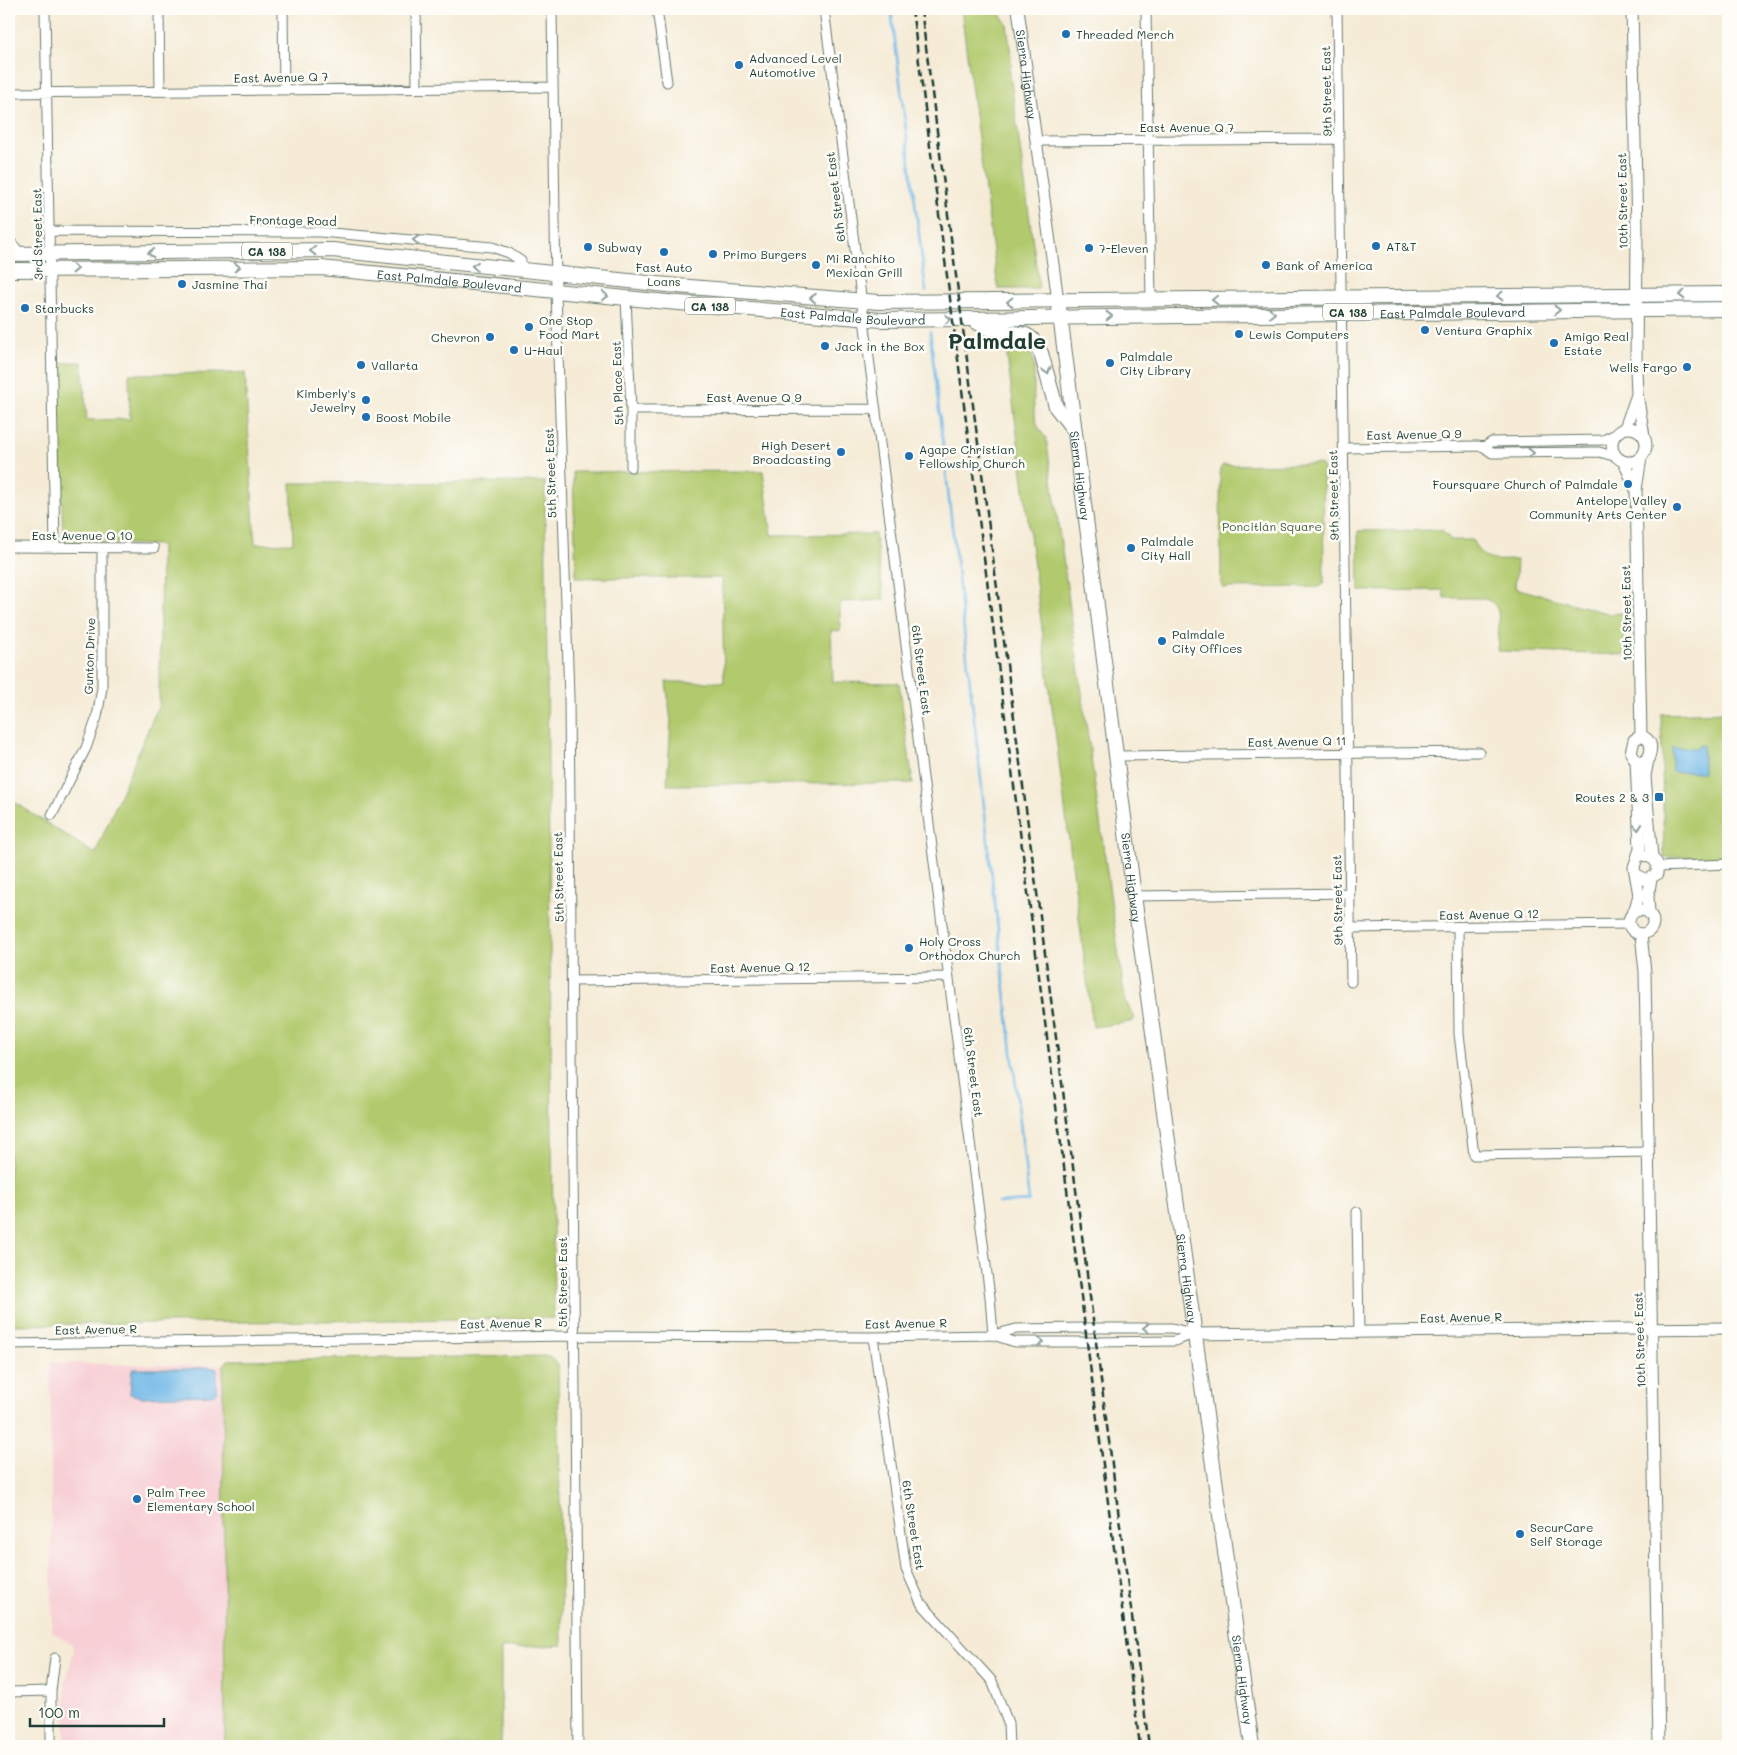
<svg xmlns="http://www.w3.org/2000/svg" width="1737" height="1755" font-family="Mali,sans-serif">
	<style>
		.built { fill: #f7cfd5 }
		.green { fill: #b2ca6e; stroke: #688451 }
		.water { fill: #6fb8e7; stroke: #477a8e }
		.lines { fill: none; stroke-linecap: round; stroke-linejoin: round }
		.stream { stroke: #6fb8e7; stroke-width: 2.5 }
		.minor-casing { stroke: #6a7a6d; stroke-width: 11 }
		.major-casing { stroke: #6a7a6d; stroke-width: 13 }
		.highway-casing { stroke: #6a7a6d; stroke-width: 16 }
		.minor { stroke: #fff; stroke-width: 9 }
		.major { stroke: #fff; stroke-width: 11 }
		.highway { stroke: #fff; stroke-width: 14 }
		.rail { stroke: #1f3d34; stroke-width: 2.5; stroke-dasharray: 8 4; stroke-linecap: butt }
		.oneway { stroke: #8f9e9a }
		.poi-dot { fill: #1f6fb2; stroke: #fdfcf7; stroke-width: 2 }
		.labels { text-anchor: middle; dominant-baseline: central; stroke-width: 5; stroke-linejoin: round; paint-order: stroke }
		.shield { fill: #fdfcf7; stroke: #62766e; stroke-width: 1 }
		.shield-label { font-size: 11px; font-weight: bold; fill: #1f3d34 }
		.poi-label { font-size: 12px; fill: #1f3d34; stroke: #fdfcf7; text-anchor: start }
		.street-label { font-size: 12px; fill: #1f3d34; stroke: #fdfcf7 }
		.park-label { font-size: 12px; fill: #446042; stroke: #fdfcf7 }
		.town-label { font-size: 22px; font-weight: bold; fill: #1f3d34; stroke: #fdfcf7 }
	</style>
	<rect width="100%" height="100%" fill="#fdfcf7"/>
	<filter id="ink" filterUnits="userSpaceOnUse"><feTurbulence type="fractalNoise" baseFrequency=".02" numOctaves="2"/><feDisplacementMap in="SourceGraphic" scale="10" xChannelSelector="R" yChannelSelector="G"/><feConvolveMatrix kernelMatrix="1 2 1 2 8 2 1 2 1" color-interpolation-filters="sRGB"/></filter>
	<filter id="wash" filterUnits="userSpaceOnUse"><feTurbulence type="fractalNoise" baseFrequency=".0096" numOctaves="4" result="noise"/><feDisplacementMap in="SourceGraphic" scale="20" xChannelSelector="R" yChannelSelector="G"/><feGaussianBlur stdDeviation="1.12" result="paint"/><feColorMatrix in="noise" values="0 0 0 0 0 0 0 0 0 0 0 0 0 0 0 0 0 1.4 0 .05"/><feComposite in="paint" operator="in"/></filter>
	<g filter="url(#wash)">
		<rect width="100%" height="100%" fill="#f5ebd6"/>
		<!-- built -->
		<path class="built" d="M50,1363L223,1366L225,1746H65V1684L74,1651L72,1644L52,1632Z"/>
		<!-- green -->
		<path class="green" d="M961,9H996L1007,24L1012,65L1009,67L1039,287L1036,289H998Z
			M1005,340L1019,341C1023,345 1030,351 1032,356C1039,377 1025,420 1046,437L1125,1000L1135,1019L1130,1022L1093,1027Z
			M82,362L87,420L130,419L129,374L245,373L255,544L293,543L291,483L545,482L554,1318L9,1325V799L95,854L159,704L161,545L63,542L58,363Z
			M1319,464L1323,469L1324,583L1319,587L1224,588L1221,585L1220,469L1223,465Z
			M763,471L772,535L875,534L884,600L840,602V631L831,630L833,682L899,683L913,783L667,785L671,721L666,682H724L722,578H576L573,472Z
			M1442,530L1451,540H1472C1485,564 1492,560 1517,560L1515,588L1610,614L1624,613L1625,655L1497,651C1503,594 1498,598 1444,598L1443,590L1359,591L1358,531Z
			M1728,712V857H1664L1661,714Z
			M549,1356L558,1364L562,1645L501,1648V1746H225L223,1366L228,1360Z"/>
		<!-- water -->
		<path class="water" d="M1699,745H1703V772H1672V748H1699Z
			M209,1367L217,1369L216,1393L212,1395L142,1397L130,1394L132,1370L134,1369H185Z"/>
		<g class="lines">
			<!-- stream -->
			<path class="stream" d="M891,9L926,291
				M930,332L1029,1201L998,1203"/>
		</g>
	</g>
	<g filter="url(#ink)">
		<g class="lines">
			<defs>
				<path id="minor" d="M45,9L55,548
					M159,9L160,91
					M283,9L284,90
					M416,9L417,88
					M552,9L556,291L569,697L578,1746
					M657,9L667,82
					M824,9L990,1297L993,1335
					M1146,9L1151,301
					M1337,9L1351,982
					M9,93L553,87
					M1036,141L1339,139
					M50,231L320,232L492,247L509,253L521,261L523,271
					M9,240L21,254
					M626,298L631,410V467
					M631,410L876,409
					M1484,447L1492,442L1603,440L1616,434
					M1344,448L1477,446L1484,447L1492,453L1599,452L1617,457
					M9,547L154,548
					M1116,756L1479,752
					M52,815L86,748L97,717L102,688V548
					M1658,867L1728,864
					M1134,896L1349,893
					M1458,927L1459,1034L1474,1155L1649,1152
					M1350,928L1629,924
					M572,981L949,977
					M1357,1212L1359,1333
					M993,1335L1015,1342H1096L1175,1341L1193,1334
					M873,1337L906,1569L921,1603L992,1681L1008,1723L1009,1746
					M9,1344L575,1336L873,1337L993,1335L1016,1329L1086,1328H1172L1194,1334
					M9,1692L51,1691
					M51,1746V1691L55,1658"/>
				<g id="major">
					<path id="s1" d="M1018,9L1058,301"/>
					<path d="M1632,9L1637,230L1636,369L1637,394L1644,436"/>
					<circle cx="1629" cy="445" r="17"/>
					<path d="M1625,428L1637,395"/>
					<path d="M1641,458L1636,489L1641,736"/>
					<path d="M1624,462L1636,489"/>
					<path d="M1641,736C1652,739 1652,748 1649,757L1642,763L1636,761L1631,753L1634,740Z"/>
					<path d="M1648,760L1645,776L1652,858"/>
					<path d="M1637,875L1647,880L1657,874V863L1652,858L1646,856"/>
					<circle cx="1641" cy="922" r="12"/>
					<path d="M1634,912L1639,895L1634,867L1640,849L1636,761"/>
					<path d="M1649,913L1648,896L1651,879"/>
					<path d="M1641,934L1645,972L1659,1746"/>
					<path d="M1194,1334L1728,1328"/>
				</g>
				<g id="highway">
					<path d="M9,254L332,250L677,286L879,302L1728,294"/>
					<path id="s2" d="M9,270L321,268L667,302L882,320L1728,309"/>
					<path id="s3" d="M1059,307L1134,896L1252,1746"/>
					<path d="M971,319L989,329L1026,335L1032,339L1041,353L1056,407L1073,429"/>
				</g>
			</defs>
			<!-- minor casing -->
			<use href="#minor" class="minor-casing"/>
			<!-- major casing -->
			<use href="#major" class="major-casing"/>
			<!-- highway casing -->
			<use href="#highway" class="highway-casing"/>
			<!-- minor -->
			<use href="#minor" class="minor"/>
			<!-- major -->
			<use href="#major" class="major"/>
			<!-- highway -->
			<use href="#highway" class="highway"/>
			<!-- rail -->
			<path class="rail" d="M912,9L1140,1746
				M921,9L1149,1746"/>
		</g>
		<!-- one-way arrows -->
		<defs><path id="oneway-chevron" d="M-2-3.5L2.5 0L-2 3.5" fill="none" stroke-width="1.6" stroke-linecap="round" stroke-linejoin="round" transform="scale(1.25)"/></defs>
		<g class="oneway">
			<use href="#oneway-chevron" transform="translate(416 240) rotate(-175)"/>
			<use href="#oneway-chevron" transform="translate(313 251) rotate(179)"/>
			<use href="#oneway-chevron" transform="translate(151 253) rotate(180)"/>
			<use href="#oneway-chevron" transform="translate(475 266) rotate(-174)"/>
			<use href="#oneway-chevron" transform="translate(237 267) rotate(-1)"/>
			<use href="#oneway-chevron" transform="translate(75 269)"/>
			<use href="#oneway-chevron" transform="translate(1682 295) rotate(179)"/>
			<use href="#oneway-chevron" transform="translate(605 296) rotate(6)"/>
			<use href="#oneway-chevron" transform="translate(1500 296) rotate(180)"/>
			<use href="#oneway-chevron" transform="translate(813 298) rotate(-175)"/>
			<use href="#oneway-chevron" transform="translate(1215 300) rotate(179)"/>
			<use href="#oneway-chevron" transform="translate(1010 302) rotate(179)"/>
			<use href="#oneway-chevron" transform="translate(1557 310) rotate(-1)"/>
			<use href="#oneway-chevron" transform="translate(1272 313) rotate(-1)"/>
			<use href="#oneway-chevron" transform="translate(1109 316) rotate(-1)"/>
			<use href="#oneway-chevron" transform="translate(948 319) rotate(-1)"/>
			<use href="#oneway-chevron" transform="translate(1047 371) rotate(73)"/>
			<use href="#oneway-chevron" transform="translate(1531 453)"/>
			<use href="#oneway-chevron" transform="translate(1638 827) rotate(85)"/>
			<use href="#oneway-chevron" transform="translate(1146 1328) rotate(-180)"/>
			<use href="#oneway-chevron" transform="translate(1041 1342)"/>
		</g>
	</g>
	<!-- markers -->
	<g class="poi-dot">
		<circle cx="1066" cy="34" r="5"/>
		<circle cx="739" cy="65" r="5"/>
		<circle cx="1376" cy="246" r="5"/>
		<circle cx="588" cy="247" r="5"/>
		<circle cx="1089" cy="248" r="5"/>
		<circle cx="664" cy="252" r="5"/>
		<circle cx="713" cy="254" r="5"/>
		<circle cx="816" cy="265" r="5"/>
		<circle cx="1266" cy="265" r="5"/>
		<circle cx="182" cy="284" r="5"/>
		<circle cx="25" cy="308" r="5"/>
		<circle cx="529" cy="327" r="5"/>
		<circle cx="1425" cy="330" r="5"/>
		<circle cx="1239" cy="334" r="5"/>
		<circle cx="490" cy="337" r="5"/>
		<circle cx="1554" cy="343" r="5"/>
		<circle cx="825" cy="346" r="5"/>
		<circle cx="514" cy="350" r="5"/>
		<circle cx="1110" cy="363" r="5"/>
		<circle cx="361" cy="365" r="5"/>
		<circle cx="1687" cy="367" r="5"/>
		<circle cx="366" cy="400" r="5"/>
		<circle cx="366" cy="417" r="5"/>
		<circle cx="841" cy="452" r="5"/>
		<circle cx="909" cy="456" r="5"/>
		<circle cx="1628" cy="484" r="5"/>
		<circle cx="1677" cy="507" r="5"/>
		<circle cx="1131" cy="548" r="5"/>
		<circle cx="1162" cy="641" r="5"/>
		<rect x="1654" y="792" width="10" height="10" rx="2.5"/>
		<circle cx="909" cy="948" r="5"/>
		<circle cx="137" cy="1499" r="5"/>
		<circle cx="1520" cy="1534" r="5"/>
	</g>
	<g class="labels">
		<!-- shield labels -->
		<g class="shield">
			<rect x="242" y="242.5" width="50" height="17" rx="4"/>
			<rect x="685" y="297.5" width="50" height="17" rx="4"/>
			<rect x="1323" y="303.5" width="50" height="17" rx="4"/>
		</g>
		<g class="shield-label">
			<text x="267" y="251">CA 138</text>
			<text x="710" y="306">CA 138</text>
			<text x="1348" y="312">CA 138</text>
		</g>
		<!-- poi labels -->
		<g class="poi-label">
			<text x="1076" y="34">Threaded Merch</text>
			<text x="749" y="58">Advanced Level<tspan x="749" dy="14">Automotive</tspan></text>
			<text x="1386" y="246">AT&amp;T</text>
			<text x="598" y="247">Subway</text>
			<text x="1099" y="248">7-Eleven</text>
			<text x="723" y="254">Primo Burgers</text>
			<text x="826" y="258">Mi Ranchito<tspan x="826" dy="14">Mexican Grill</tspan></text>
			<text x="1276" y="265">Bank of America</text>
			<text x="664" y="267" text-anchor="middle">Fast Auto<tspan x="664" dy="14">Loans</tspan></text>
			<text x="192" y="284">Jasmine Thai</text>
			<text x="35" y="308">Starbucks</text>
			<text x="539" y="320">One Stop<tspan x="539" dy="14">Food Mart</tspan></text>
			<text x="1435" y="330">Ventura Graphix</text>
			<text x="1249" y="334">Lewis Computers</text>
			<text x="1564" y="336">Amigo Real<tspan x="1564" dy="14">Estate</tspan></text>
			<text x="480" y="337" text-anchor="end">Chevron</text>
			<text x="835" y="346">Jack in the Box</text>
			<text x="524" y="350">U-Haul</text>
			<text x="1120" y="356">Palmdale<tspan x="1120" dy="14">City Library</tspan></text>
			<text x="371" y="365">Vallarta</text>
			<text x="1677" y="367" text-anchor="end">Wells Fargo</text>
			<text x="356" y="393" text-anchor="end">Kimberly's<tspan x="356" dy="14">Jewelry</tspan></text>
			<text x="376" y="417">Boost Mobile</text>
			<text x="831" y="445" text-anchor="end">High Desert<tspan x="831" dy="14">Broadcasting</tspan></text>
			<text x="919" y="449">Agape Christian<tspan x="919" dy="14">Fellowship Church</tspan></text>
			<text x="1618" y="484" text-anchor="end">Foursquare Church of Palmdale</text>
			<text x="1667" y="500" text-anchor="end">Antelope Valley<tspan x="1667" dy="14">Community Arts Center</tspan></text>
			<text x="1141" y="541">Palmdale<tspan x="1141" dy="14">City Hall</tspan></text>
			<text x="1172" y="634">Palmdale<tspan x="1172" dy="14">City Offices</tspan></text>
			<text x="1649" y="797" text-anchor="end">Routes 2 &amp; 3</text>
			<text x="919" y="941">Holy Cross<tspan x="919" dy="14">Orthodox Church</tspan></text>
			<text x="147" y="1492">Palm Tree<tspan x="147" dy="14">Elementary School</tspan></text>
			<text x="1530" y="1527">SecurCare<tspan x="1530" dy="14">Self Storage</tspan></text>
		</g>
		<!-- street labels -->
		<g class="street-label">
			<text stroke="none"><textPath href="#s1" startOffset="66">Sierra Highway</textPath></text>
			<text transform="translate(281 77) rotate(-1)">East Avenue Q 7</text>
			<text transform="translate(1326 91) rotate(-91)">9th Street East</text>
			<text x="1187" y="127">East Avenue Q 7</text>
			<text transform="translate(835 197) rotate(-97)">6th Street East</text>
			<text transform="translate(1622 201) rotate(-91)">10th Street East</text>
			<text transform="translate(293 220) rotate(1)">Frontage Road</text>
			<text transform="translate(37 234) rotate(-91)">3rd Street East</text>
			<text stroke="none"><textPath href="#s2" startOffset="441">East Palmdale Boulevard</textPath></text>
			<text stroke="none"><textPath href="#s2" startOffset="1446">East Palmdale Boulevard</textPath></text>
			<text stroke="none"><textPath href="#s2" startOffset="846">East Palmdale Boulevard</textPath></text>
			<text transform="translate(617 383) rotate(-92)">5th Place East</text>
			<text x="754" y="397">East Avenue Q 9</text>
			<text transform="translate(1414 434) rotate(-1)">East Avenue Q 9</text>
			<text transform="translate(550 473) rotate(-92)">5th Street East</text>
			<text stroke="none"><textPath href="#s3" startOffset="170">Sierra Highway</textPath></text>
			<text transform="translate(1333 495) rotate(-91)">9th Street East</text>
			<text x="82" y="535">East Avenue Q 10</text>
			<text transform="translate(1626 613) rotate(-91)">10th Street East</text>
			<text transform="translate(89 656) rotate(-88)">Gunton Drive</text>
			<text transform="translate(922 670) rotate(83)">6th Street East</text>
			<text transform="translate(1297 741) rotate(-1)">East Avenue Q 11</text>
			<text transform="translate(558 877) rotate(-91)">5th Street East</text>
			<text stroke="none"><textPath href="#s3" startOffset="575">Sierra Highway</textPath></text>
			<text transform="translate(1337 900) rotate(-91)">9th Street East</text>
			<text transform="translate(1489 914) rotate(-1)">East Avenue Q 12</text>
			<text transform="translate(760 967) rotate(-1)">East Avenue Q 12</text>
			<text transform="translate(974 1072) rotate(83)">6th Street East</text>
			<text stroke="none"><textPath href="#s3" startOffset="980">Sierra Highway</textPath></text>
			<text transform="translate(562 1282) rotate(-90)">5th Street East</text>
			<text transform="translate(1461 1317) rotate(-1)">East Avenue R</text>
			<text transform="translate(501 1323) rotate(-1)">East Avenue R</text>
			<text transform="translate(906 1323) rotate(-1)">East Avenue R</text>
			<text transform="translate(96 1329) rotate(-1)">East Avenue R</text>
			<text transform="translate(1639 1340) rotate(-92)">10th Street East</text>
			<text transform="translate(914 1525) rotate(81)">6th Street East</text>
			<text stroke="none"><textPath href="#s3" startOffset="1385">Sierra Highway</textPath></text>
		</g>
		<!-- park labels -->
		<g class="park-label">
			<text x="1272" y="526">Poncitlán Square</text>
		</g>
		<!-- town labels -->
		<g class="town-label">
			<text x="997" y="340">Palmdale</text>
		</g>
	</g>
	<!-- margin -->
	<rect width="1737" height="1755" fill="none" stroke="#fdfcf7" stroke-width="30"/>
	<!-- scale -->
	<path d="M30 1718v8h134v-8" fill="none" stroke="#1f3d34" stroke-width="2.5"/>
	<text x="38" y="1718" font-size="15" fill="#1f3d34" stroke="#fdfcf7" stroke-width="4" paint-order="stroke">100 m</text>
</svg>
